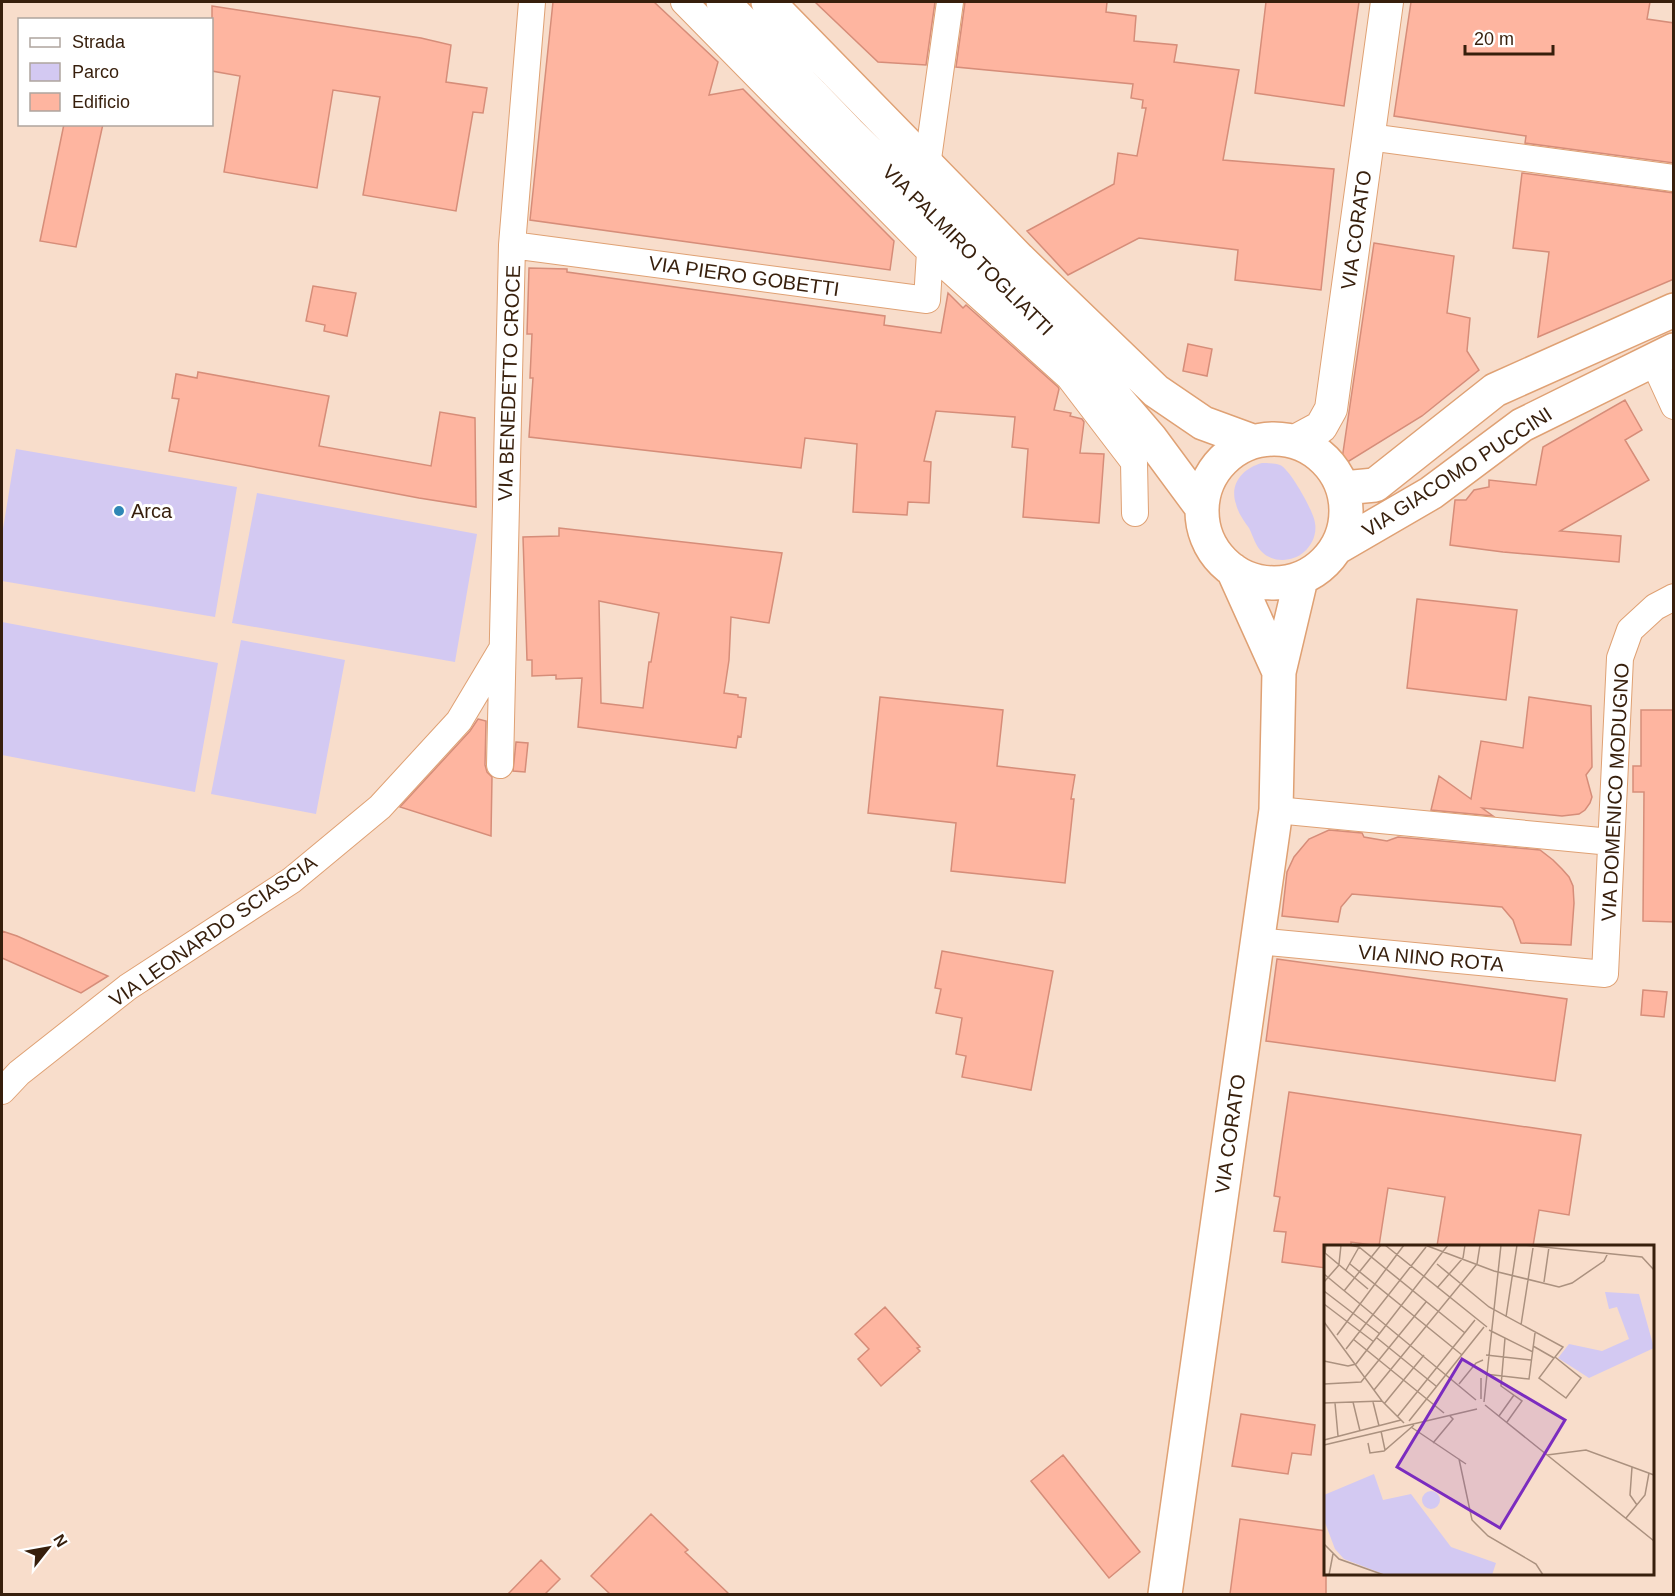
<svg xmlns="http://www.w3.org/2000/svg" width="1675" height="1596" font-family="Helvetica,sans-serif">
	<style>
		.green { fill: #d3c9f2 }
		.building { fill: #feb5a0; stroke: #d68d79; stroke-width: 1.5; fill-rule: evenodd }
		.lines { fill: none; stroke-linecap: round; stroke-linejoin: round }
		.minor-casing { stroke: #dfa174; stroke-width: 28 }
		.tertiary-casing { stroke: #dfa174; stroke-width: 34 }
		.secondary-casing { stroke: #dfa174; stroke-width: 36 }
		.minor { stroke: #fff; stroke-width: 26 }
		.tertiary { stroke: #fff; stroke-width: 32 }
		.secondary { stroke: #fff; stroke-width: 33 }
		.poi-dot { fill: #2f87b5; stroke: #fff; stroke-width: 2 }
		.labels { text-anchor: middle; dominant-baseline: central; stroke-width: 6; stroke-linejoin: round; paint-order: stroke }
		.street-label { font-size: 20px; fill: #371f0c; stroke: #fff }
		.poi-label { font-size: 20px; fill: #371f0c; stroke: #fff; text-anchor: start }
		.inset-road { fill: none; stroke: #ab917f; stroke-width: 1.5 }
		.view { fill: #7b2cbf; fill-opacity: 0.15; stroke: #7b2cbf; stroke-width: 3 }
		.inset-edge { fill: none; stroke: #371f0c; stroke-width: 3 }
	</style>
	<rect width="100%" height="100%" fill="#f8ddcb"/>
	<!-- green -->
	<path class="green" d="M16,449L237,487L215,617L2,581V535Z
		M1262,463C1267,463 1274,463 1280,465C1290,469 1314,512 1315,523C1317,534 1312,545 1304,552C1293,562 1273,563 1262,552C1256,547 1253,536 1249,528C1244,521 1238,513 1236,504C1229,484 1243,468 1262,463Z
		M257,493L477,534L455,662L232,623Z
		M2,622L218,663L195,792L2,755Z
		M241,640L345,660L316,814L211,794Z"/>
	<!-- building -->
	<path class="building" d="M553,2H654L718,62L709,95L743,89L894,241L890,270L530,220Z
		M815,2H935L926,65L878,62Z
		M965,2H1107L1106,12L1136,16L1134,41L1177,45L1174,62L1239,70L1223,160L1334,169L1321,290L1235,280L1238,250L1139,238L1068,275L1027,231L1114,184L1118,153L1137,156L1146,108H1142L1143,100L1131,98L1133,84L956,67Z
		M1266,2H1359L1344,106L1255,93Z
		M1411,2H1650L1647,19L1674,23V163L1525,143L1526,136L1394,116Z
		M212,6L421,38L451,45L446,82L487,88L483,113L473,112L456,211L363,195L380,97L333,90L317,188L224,172L240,76L212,71Z
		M64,124H103L76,247L40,241Z
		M1522,173L1674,193V279L1538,337L1549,252L1513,248Z
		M1374,243L1454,256L1447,313L1470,318L1467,351L1479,370L1422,416L1341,466Z
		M529,268L567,269V272L885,316L884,325L941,333L948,293L963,308L966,305L1058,387L1059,389L1054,410L1071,413L1070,416L1082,419L1084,422L1080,453L1104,454L1099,523L1023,517L1028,449L1012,447L1015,417L936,411L924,461L931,462L929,503L908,502L907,515L853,512L857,444L805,438L801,468L529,437L533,378H530L532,334H527Z
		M313,286L356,293L347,336L324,331L325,325L306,321Z
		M1188,344L1212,349L1207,376L1183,371Z
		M198,372L329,396L319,446L431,466L440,412L475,418L476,507L419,498L169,451L179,399L172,398L176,374L197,378Z
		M1625,400L1642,430L1625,440L1649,480L1560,531L1621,536L1619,562L1503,552L1450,545L1455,500H1466L1474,490L1489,487V480L1536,485L1543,447Z
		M559,528L782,553L769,623L731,617L729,660L724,693L738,695V697L746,698L741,737L738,736L736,748L578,727L582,678L556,679V675L532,676V660H527L523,537L559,536ZM599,601L659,613L651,662H649L643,708L601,703Z
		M1417,599L1517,610L1506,700L1407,688Z
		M880,697L1003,710L997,766L1075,775L1071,799H1074L1065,883L951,871L956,823L868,813Z
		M1529,697L1591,706L1592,767L1586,775L1592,797L1590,803L1585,810L1579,814L1562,816L1482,808L1493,816L1431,810L1439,776L1471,799L1481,741L1523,748Z
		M1641,710H1674V922L1643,921L1644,792H1633V766H1641Z
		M478,719L486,721L485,765L487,772L492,777L491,836L400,807L470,731Z
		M516,742L528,743L525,772L513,771Z
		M1329,830L1362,833L1364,837L1387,841L1398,837L1540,850L1553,860L1562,869L1569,877L1573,886L1574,903L1571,945L1521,943L1513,920L1502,907L1352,894L1341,907L1338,922L1282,916L1287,872L1294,857L1309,839Z
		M2,931L17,936L108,976L81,993L2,958Z
		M942,951L1053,971L1031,1090L962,1077L966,1056L956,1054L962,1018L936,1013L941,989L935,988Z
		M1277,959L1567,999L1555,1081L1266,1041Z
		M1643,990L1667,992L1664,1017L1641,1015Z
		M1289,1092L1581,1135L1569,1215L1539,1210L1533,1246H1437L1445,1197L1388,1188L1379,1246L1351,1242V1246H1326V1268L1282,1262L1286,1232L1274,1231L1280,1197L1274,1196Z
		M885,1307L920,1347L917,1348L920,1351L881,1386L858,1359L869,1349L855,1334Z
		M1241,1414L1315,1425L1311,1455L1292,1453L1288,1474L1232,1466Z
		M1063,1455L1140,1552L1109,1578L1031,1481Z
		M651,1514L688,1550L685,1552L729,1594H610L591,1576Z
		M1240,1519L1326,1531V1594H1230Z
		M541,1560L560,1579L545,1594H508Z"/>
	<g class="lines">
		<defs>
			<path id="minor" d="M684,2L930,252L1069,377L1134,462L1135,513
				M1369,137L1674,178
				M927,166L950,2
				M512,245L927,300L930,252
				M1653,360L1674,406
				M500,765L512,245L532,2
				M1276,810L1611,842
				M1257,941L1605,974L1620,658L1630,630L1655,607L1674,597
				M2,1091L19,1073L128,987L292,880L380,807L459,721L502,649"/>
			<path id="tertiary" d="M1295,441L1321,427L1331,409L1387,2"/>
			<path id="secondary" d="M723,2L849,133L1103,383L1151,439L1202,508
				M768,2L1019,259L1156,391L1203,423L1252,441
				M1202 511a72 72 0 1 1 144 0a72 72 0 1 1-144 0Z
				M1343,488L1375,485L1495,390L1674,310
				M1338,547L1431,493L1522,425L1674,350
				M1233,570L1279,672
				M1165,1594L1276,810L1279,672L1301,579"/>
		</defs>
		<!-- minor casing -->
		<use href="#minor" class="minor-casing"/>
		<!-- tertiary casing -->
		<use href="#tertiary" class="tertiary-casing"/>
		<!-- secondary casing -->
		<use href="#secondary" class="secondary-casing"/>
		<!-- minor -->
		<use href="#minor" class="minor"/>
		<!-- tertiary -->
		<use href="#tertiary" class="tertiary"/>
		<!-- secondary -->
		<use href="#secondary" class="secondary"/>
	</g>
	<!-- markers -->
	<circle class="poi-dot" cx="119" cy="511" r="6"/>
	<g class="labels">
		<!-- street labels -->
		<g class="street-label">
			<text transform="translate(1356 230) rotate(-82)">VIA CORATO</text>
			<text transform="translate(968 250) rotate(45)">VIA PALMIRO TOGLIATTI</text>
			<text transform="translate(744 276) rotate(8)">VIA PIERO GOBETTI</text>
			<text transform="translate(509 383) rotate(-88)">VIA BENEDETTO CROCE</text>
			<text transform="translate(1457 472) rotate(-33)">VIA GIACOMO PUCCINI</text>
			<text transform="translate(1615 792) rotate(-87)">VIA DOMENICO MODUGNO</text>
			<text transform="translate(213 931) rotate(-35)">VIA LEONARDO SCIASCIA</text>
			<text transform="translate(1431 958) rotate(5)">VIA NINO ROTA</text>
			<text transform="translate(1230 1134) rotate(-82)">VIA CORATO</text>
		</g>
		<!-- poi labels -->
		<g class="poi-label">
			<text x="131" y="511">Arca</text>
		</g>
	</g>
	<!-- overview -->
	<g transform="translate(1324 1245)">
		<rect width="330" height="330" fill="#f8ddcb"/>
		<path d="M281,47L315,49L330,103L265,133L234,113L245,99L278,106L305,94L293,62L285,64ZM50,229L59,255L87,249L127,302L172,318L168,330H62L20,314L11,304L0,275V250ZM98 255a9 9 0 1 1 18 0a9 9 0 1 1-18 0Z" fill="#d3c9f2"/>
		<path class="inset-road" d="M2,0L1,8L44,44M25,0L35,2L141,88M61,0L163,82M101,0L170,26L235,42L248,38L280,16L284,8M200,0L318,12L330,25M15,19L17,0M26,19L138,110M113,19L165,62L239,102L231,112L230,113L215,133L242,153L257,133L231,112M22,25L35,2M0,29L152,155M0,37L15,20M220,37L225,2M113,43L139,13L141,0M0,46L56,89M20,46L57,0M0,59L50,97M182,72L193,0M0,77L58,156L80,178M197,80L209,3M165,85L209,107M13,90L80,0M53,93L112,141M181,93L177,141L198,156L183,177M29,94L120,168M209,101L230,113M22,104L102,2M162,110L207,115M0,116L24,121L32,119L124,0M161,129L205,134L211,88M0,139L37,137L102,57M135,139L152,118L159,115M50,145L153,19L156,0M157,154V133M29,157L36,186M49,157L55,181M160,157L177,0M0,158L58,156M11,158L14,191M60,159L100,110M161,160L330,296M175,171L190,150M73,172L151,75M85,176L160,82M87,182L142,219M57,186L61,205M0,195L77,175M44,198L46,208L60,206L90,180M109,198L129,174L126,171M0,200L153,164M223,210L262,205L330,230M135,214L148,275L164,291L212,319L219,330M308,222L306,250L313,260M302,273L321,250L325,228M0,299L15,314L60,330M5,330L9,309"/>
		<path class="view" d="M138,114L241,175L176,283L73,222Z"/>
		<rect width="330" height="330" class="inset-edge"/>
	</g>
	<!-- border -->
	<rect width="1675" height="1596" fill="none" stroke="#371f0c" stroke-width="6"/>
	<!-- legend -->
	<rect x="18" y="18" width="195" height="108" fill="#ffffff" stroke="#afa59e" stroke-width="1.5"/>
	<rect x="30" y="38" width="30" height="9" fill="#ffffff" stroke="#afa59e" stroke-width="1.5"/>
	<text x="72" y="48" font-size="18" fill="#371f0c">Strada</text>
	<rect x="30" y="63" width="30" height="18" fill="#d3c9f2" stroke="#afa59e" stroke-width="1.5"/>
	<text x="72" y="78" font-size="18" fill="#371f0c">Parco</text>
	<rect x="30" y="93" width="30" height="18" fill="#feb5a0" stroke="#afa59e" stroke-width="1.5"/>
	<text x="72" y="108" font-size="18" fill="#371f0c">Edificio</text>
	<!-- north arrow -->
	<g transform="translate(48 1548) rotate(59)" stroke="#ffffff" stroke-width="4.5" paint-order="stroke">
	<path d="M0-4.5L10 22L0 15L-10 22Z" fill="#371f0c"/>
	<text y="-9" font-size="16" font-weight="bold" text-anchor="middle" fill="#371f0c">N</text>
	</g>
	<!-- scale -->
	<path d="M1465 45v9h88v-9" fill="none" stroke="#371f0c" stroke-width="3"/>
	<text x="1474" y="45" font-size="18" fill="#371f0c" stroke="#ffffff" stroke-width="4.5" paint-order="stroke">20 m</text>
</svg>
